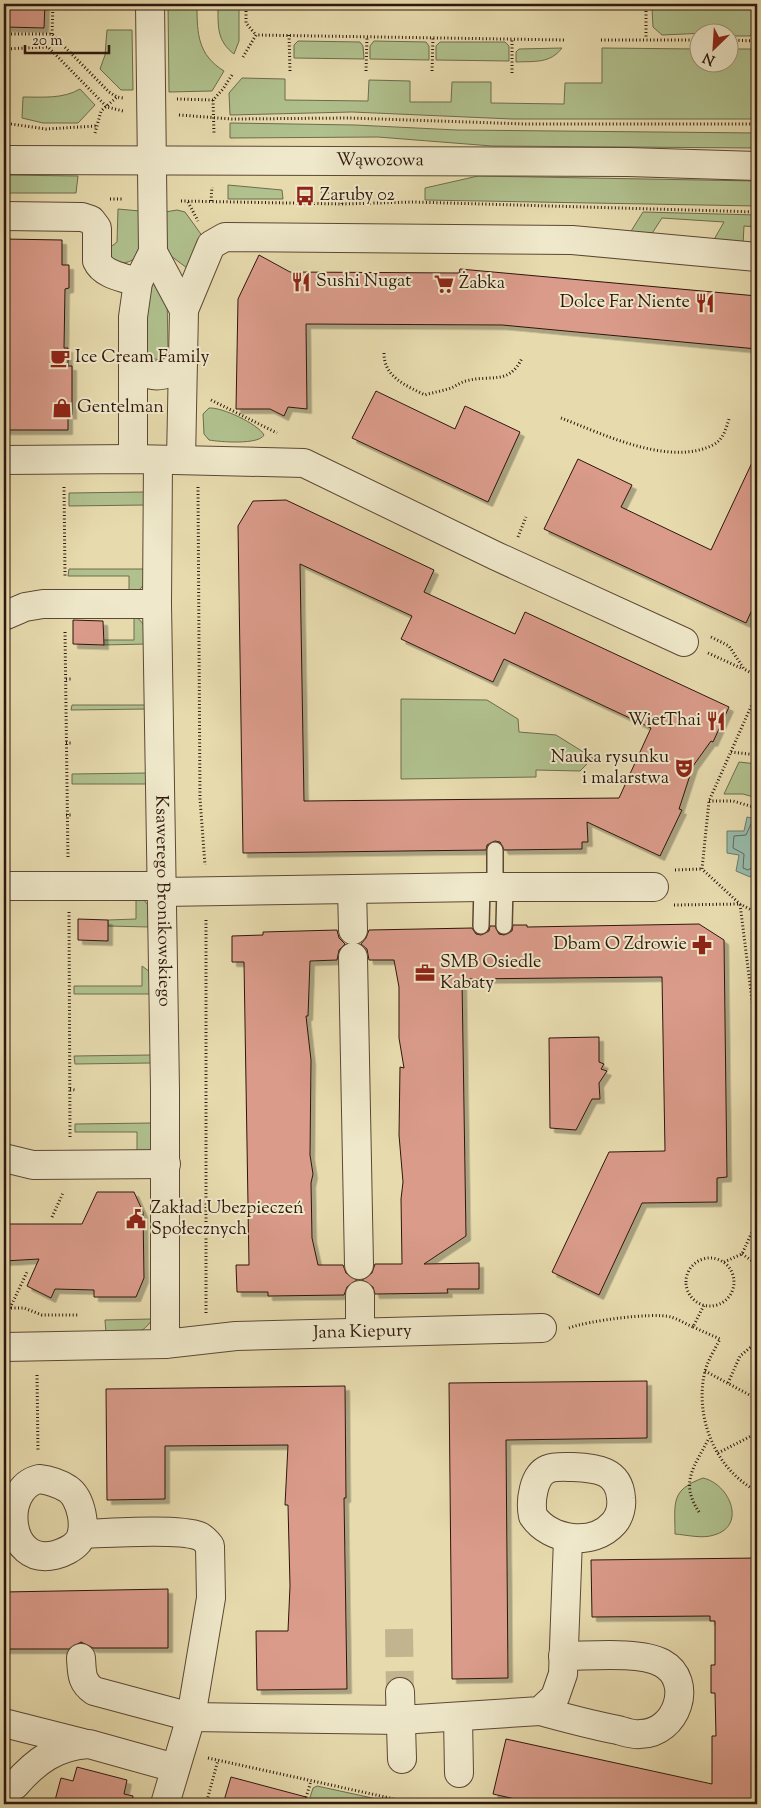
<svg xmlns="http://www.w3.org/2000/svg" width="761" height="1808" font-family="'Sorts Mill Goudy',serif">
	<style>
		.green { fill: #b0c18e; stroke: #6e6c4e }
		.water { fill: #97bbab; stroke: #6d796c }
		.lines { fill: none; stroke-linecap: round; stroke-linejoin: round }
		.shore { stroke: #62695c; stroke-width: 1 }
		.building { fill: #da9b8a; stroke: #2d170d; fill-rule: evenodd; filter: url(#shadow) }
		.minor-tunnel { stroke: #c2b48e; stroke-width: 28; stroke-dasharray: 28 14; stroke-linecap: butt }
		.service-casing { stroke: #5c4835; stroke-width: 18 }
		.minor-casing { stroke: #5c4835; stroke-width: 30 }
		.tertiary-casing { stroke: #5c4835; stroke-width: 30 }
		.path { stroke: #2d170d; stroke-width: 3; stroke-dasharray: 1 2.5; stroke-linecap: butt }
		.service { stroke: #efe8ca; stroke-width: 15 }
		.minor { stroke: #efe8ca; stroke-width: 28 }
		.tertiary { stroke: #efe8ca; stroke-width: 28 }
		.labels { text-anchor: middle; dominant-baseline: central; stroke-width: 4; stroke-linejoin: round; paint-order: stroke }
		.street-label { font-size: 18px; fill: #2d170d; stroke: #efe8ca }
		.poi-label { font-size: 18px; fill: #2d170d; stroke: #efe8ca; text-anchor: start }
	</style>
	<defs>
		<filter id="shadow"><feDropShadow dx="4.5" dy="4.5" stdDeviation="0" flood-color="#0004"/></filter>
	</defs>
	<rect width="100%" height="100%" fill="#e7dbae"/>
	<filter id="stains"><feTurbulence type="fractalNoise" baseFrequency=".004" numOctaves="4"/><feColorMatrix values="0 0 0 0 .2 0 0 0 0 .09 0 0 0 0 .02 0 0 0 .5 -.17"/></filter>
	<radialGradient id="worn" r=".72"><stop offset=".6" stop-color="#630" stop-opacity="0"/><stop offset="1" stop-color="#630" stop-opacity=".3"/></radialGradient>
	<!-- green -->
	<path class="green" d="M168,4H194L197,6C197,34 198,55 224,71L212,91L169,92Z
		M221,4H239V41L234,54C217,41 218,27 218,7Z
		M710,4H757V27L750,36H729L728,32L662,35L653,27L652,8L710,7Z
		M107,30H132L133,90H121L100,69L105,55Z
		M298,41L360,42L363,46L364,59L294,58V45Z
		M374,41L426,42L429,46V60L370,59V46Z
		M440,42H505L509,46V61L436,60V46Z
		M562,48C550,64 534,61 516,62V52L519,49Z
		M602,48L698,49V62H728L729,49H757V119H512L352,112L230,115L229,93L242,78L285,79V100L368,101L369,80L410,81V102H451L452,82H491V103L564,104L565,83H602Z
		M80,89L95,105L78,123H43L22,118L23,97C43,97 63,99 80,89Z
		M230,123L355,125L457,130L757,133V148L492,146L378,137L230,138Z
		M4,175L78,176L76,193H4Z
		M478,176L757,181V206L425,200V188Z
		M228,185L282,190L283,199H228Z
		M118,209L140,211L139,255C129,265 112,268 107,250L117,242Z
		M177,210L185,212L203,237L187,268L167,253L165,212Z
		M643,212L757,215V227L744,226L743,245L712,243L724,222L662,218L649,238L628,236Z
		M148,274L167,292L168,351L164,358L159,360L148,357L145,352Z
		M209,408C222,407 258,424 264,435C259,445 220,442 209,440L204,434L203,414Z
		M144,492L145,505L69,506V493Z
		M69,569H146V582L136,594L129,595V576H68Z
		M134,616C146,622 146,632 147,644L103,645V640H134Z
		M401,699L487,700L518,719L519,732L556,735L593,758L580,771L536,770V777L401,779Z
		M72,705H147V709L71,710Z
		M739,762L757,764V798L743,794H724Z
		M148,773V784H72V774Z
		M136,897L143,899L149,906V927L108,926V920L136,919Z
		M142,966L150,972V994H74V986H142Z
		M151,1055V1063L75,1064L74,1056Z
		M152,1123V1146L150,1151H137V1132H75V1124Z
		M152,1319C142,1338 124,1334 106,1333L105,1320Z
		M703,1478C730,1484 747,1526 714,1535C703,1539 687,1535 675,1534C675,1503 670,1490 703,1478Z
		M317,1786L377,1799L379,1804H308L313,1788Z"/>
	<!-- water -->
	<path class="water" d="M747,817L757,819V867L750,877L736,871L739,855L727,853V831H744Z"/>
	<g class="lines">
		<!-- shore -->
		<path class="shore" d="M757,824H751L746,835L734,836L733,848L744,854L743,868L748,870L757,865"/>
	</g>
	<!-- building -->
	<path class="building" d="M5,4H45L44,28L5,27Z
		M4,239L62,240V265H69V288L65,289L64,348H68V366H72V415L68,414V430H4Z
		M259,255L290,272L459,273L460,269L757,296V349L502,325L306,324L307,409L288,407L284,416L270,409H236L238,299Z
		M376,391L455,429L465,406L520,432L488,502L352,438Z
		M757,452V599L746,623L544,529L578,459L632,485L621,507L711,550Z
		M286,500L434,570L424,592L515,634L525,612L729,707L713,742L711,741L693,766L679,809L682,810L660,856L587,822L588,842H582V849L504,850L500,842L495,841L487,845L486,850L243,853L238,526L253,501ZM300,564L412,616L401,639L493,682L504,659L651,728L619,798L304,801Z
		M73,620L103,621L104,645L73,644Z
		M78,919L108,920V941L78,940Z
		M699,924L724,940L727,1177L717,1178V1202L642,1203L599,1295L552,1272L609,1152L665,1151L662,977L462,979L466,1236L424,1264L479,1263V1289H447L448,1293L375,1294L373,1287L362,1280L372,1273L375,1264H402L401,1199L403,1182L399,1135L400,1067L404,1068L399,1038V987L394,960H369L367,949L361,944L366,938L369,930L472,928L476,934L481,935L489,931L490,926H495L499,934L504,935L512,931L513,925H527V927Z
		M337,930L339,938L345,944L339,950L337,960L310,961L308,1016H306L311,1060L310,1155L313,1174L311,1183L312,1238L318,1265H343L346,1273L357,1280L347,1287L344,1295L268,1296V1292H237L236,1265H249L244,962H232V936L263,935V932Z
		M599,1037V1062L604,1064L601,1069L607,1071L599,1083L600,1099H592L576,1130L550,1128L549,1038Z
		M97,1192H134L143,1212L144,1278L136,1297H94V1290L55,1289L51,1298L27,1286L39,1259L4,1261V1224H82Z
		M647,1381V1438L506,1440L508,1678L452,1679L449,1383Z
		M345,1386L346,1498H344L347,1689L257,1690L256,1631H288L290,1586L288,1505H285L288,1445L165,1446V1499L107,1500L106,1389Z
		M757,1558V1804H537L493,1794L506,1739L712,1784V1736H716L715,1693H711V1665H715V1621H710V1616L592,1617L591,1560Z
		M168,1589V1648H93L81,1642L69,1649H4V1592Z
		M77,1767L127,1780L124,1794L133,1796L132,1804H54L61,1778L73,1781Z
		M231,1777L306,1797L305,1804H223Z"/>
	<g class="lines">
		<!-- minor-tunnel -->
		<path class="minor-tunnel" d="M399,1629L400,1692"/>
		<defs>
			<path id="service" d="M495,850V887
				M481,926L482,887
				M504,926L505,887"/>
			<g id="minor">
				<path d="M4,216L82,217L91,220L97,228V261C103,275 125,278 138,282"/>
				<path d="M153,252L184,310L181,460"/>
				<path d="M184,310L211,245L225,237L572,240L757,257"/>
				<path d="M133,359C147,382 166,379 183,362"/>
				<path d="M133,459V317L138,282L153,252L150,4"/>
				<path d="M4,460L133,459L304,463L496,556L684,642"/>
				<path id="s1" d="M158,460L157,604L165,1089V1344"/>
				<path d="M4,616L25,607L43,604H157"/>
				<path d="M4,886H162"/>
				<path d="M352,889L353,930"/>
				<path d="M162,892L482,887H654"/>
				<path d="M353,957L359,1265"/>
				<path d="M4,1158L33,1165L166,1164"/>
				<path d="M360,1295V1332"/>
				<path id="s2" d="M4,1347L165,1344L236,1336L542,1328"/>
				<path d="M573,1467C596,1468 619,1470 621,1498C622,1506 620,1516 614,1523C593,1547 550,1541 533,1516C530,1502 533,1475 548,1469C555,1466 565,1467 573,1467Z"/>
				<path d="M39,1479C48,1480 60,1484 68,1489C81,1498 88,1529 78,1542C73,1548 63,1553 55,1555C6,1567 0,1488 39,1479Z"/>
				<path d="M83,1534C108,1533 179,1528 199,1536C204,1538 207,1542 210,1546L211,1598L191,1717L165,1804"/>
				<path d="M81,1658C82,1673 81,1682 94,1691L191,1717L401,1720L540,1711L555,1697L563,1674L568,1539"/>
				<path d="M400,1692L402,1759"/>
				<path d="M540,1711C566,1718 591,1725 618,1730C625,1732 633,1735 640,1734C677,1734 695,1681 662,1663C640,1651 590,1656 563,1656"/>
				<path d="M458,1718L459,1773"/>
				<path d="M4,1723L83,1743"/>
				<path d="M15,1785C36,1761 56,1746 89,1744L175,1768"/>
			</g>
			<g id="tertiary">
				<path id="s3" d="M4,160L628,162L757,166"/>
			</g>
		</defs>
		<!-- service casing -->
		<use href="#service" class="service-casing"/>
		<!-- minor casing -->
		<use href="#minor" class="minor-casing"/>
		<!-- tertiary casing -->
		<use href="#tertiary" class="tertiary-casing"/>
		<!-- path -->
		<path class="path" d="M246,4V23L256,35
			M646,4V39
			M4,34H52L109,92L117,97L123,98
			M52,34L53,4
			M289,35L290,71
			M601,40H698
			M728,40L757,41
			M4,49L48,47L107,107L123,111
			M243,57L256,35L565,40
			M366,71L367,36
			M432,71L433,37
			M512,73V39
			M177,99L213,100L223,89L232,75
			M213,100L214,134
			M179,115L232,119L350,118L526,124H757
			M4,123L46,129L96,126
			M95,133L101,111L117,97
			M321,191L343,194L342,204
			M110,199H124
			M181,201L342,204L413,202L757,212
			M211,201L212,187
			M188,202L198,221
			M384,353C384,377 405,385 425,395C434,392 443,391 451,388C456,386 461,382 466,381C490,374 509,386 522,358
			M211,400L277,433
			M561,418C603,434 669,467 713,445C723,440 726,429 729,419
			M64,487L65,576
			M198,487L200,799L205,865
			M518,537L526,517
			M65,632L68,859
			M711,637L729,646L744,669L757,676
			M708,653L743,669
			M66,679H72
			M757,693L709,801L702,869L740,904L757,913
			M66,743H72
			M731,752L757,755
			M709,801H733L757,808
			M66,815H72
			M675,870L702,869
			M674,905L740,904L753,1008
			M69,912L70,1138
			M70,1089L75,1090
			M52,1217L63,1193
			M757,1221L753,1008L757,1005
			M742,1254L757,1264
			M686 1282a24 24 0 1 1 48 0a24 24 0 1 1-48 0Z
			M724,1262L742,1254L757,1221
			M4,1308H24L42,1315H78
			M10,1308L27,1272
			M206,1313V919
			M693,1327L720,1339C715,1349 708,1360 705,1371C694,1416 715,1470 757,1491
			M569,1328C587,1321 652,1312 671,1317C678,1319 686,1324 693,1327L704,1305
			M705,1371L757,1399
			M37,1375L38,1451
			M728,1383L740,1356L757,1342
			M718,1453L757,1433
			M699,1512C679,1482 695,1466 709,1438
			M208,1758L417,1804
			M206,1804L218,1760
			M304,1804L311,1781
			M384,1804L386,1797"/>
		<!-- service -->
		<use href="#service" class="service"/>
		<!-- minor -->
		<use href="#minor" class="minor"/>
		<!-- tertiary -->
		<use href="#tertiary" class="tertiary"/>
	</g>
	<!-- icons -->
	<defs>
		<symbol id="bus-bare" viewBox="-9 -9 18 18"><path d="M-5-6H5V4H4V6H2V4H-2V6H-4V4H-5ZM-3.5-4V0h7V-4ZM-3.5 1.2v1.5H-2V1.2ZM2 1.2v1.5H3.5V1.2Z" fill="#8f2418" stroke="#efe8ca" stroke-width="2.5" paint-order="stroke"/></symbol>
		<symbol id="restaurant-bare" viewBox="-9 -9 18 18"><path d="M-5-6h1v4h1v-4h1v4h1v-4h1v5L-1.5 .5V6h-2V.5L-5-1ZM5-6V6H3V1.5H1.5Q1.5-4 5-6Z" fill="#8f2418" stroke="#efe8ca" stroke-width="2.5" paint-order="stroke"/></symbol>
		<symbol id="supermarket-bare" viewBox="-9 -9 18 18"><path d="M-6-5.5h2.5l.6 2H6L4.5 2H-2.5L-4.4-4H-6ZM-1.5 3.2a1.3 1.3 0 1 0 .1 0ZM3 3.2a1.3 1.3 0 1 0 .1 0Z" fill="#8f2418" stroke="#efe8ca" stroke-width="2.5" paint-order="stroke"/></symbol>
		<symbol id="cafe-bare" viewBox="-9 -9 18 18"><path d="M-5.5-4.5H6V0H3Q3 3.5 0 3.5H-2.5Q-5.5 3.5-5.5 0ZM3-3.2v2h1.7v-2ZM-6 4.5H4V6H-6Z" fill="#8f2418" stroke="#efe8ca" stroke-width="2.5" paint-order="stroke"/></symbol>
		<symbol id="shop-bare" viewBox="-9 -9 18 18"><path d="M-5-2.5h2.3a2.7 3.5 0 0 1 5.4 0H5L5.5 6h-11ZM-1.5-2.5h3a1.5 2.3 0 0 0-3 0Z" fill="#8f2418" stroke="#efe8ca" stroke-width="2.5" paint-order="stroke"/></symbol>
		<symbol id="theatre-bare" viewBox="-9 -9 18 18"><path d="M-5-5.5Q0-4 5-5.5V0Q5 5 0 6Q-5 5-5 0ZM-3.3-2.5H-1v1.5H-3.3ZM1-2.5H3.3v1.5H1ZM-2.8 1Q0 5.5 2.8 1Z" fill="#8f2418" stroke="#efe8ca" stroke-width="2.5" paint-order="stroke"/></symbol>
		<symbol id="pharmacy-bare" viewBox="-9 -9 18 18"><path d="M-2-6h4v4h4v4h-4v4h-4v-4h-4v-4h4Z" fill="#8f2418" stroke="#efe8ca" stroke-width="2.5" paint-order="stroke"/></symbol>
		<symbol id="office-bare" viewBox="-9 -9 18 18"><path d="M-6-3h4V-5.5h4V-3h4V5H-6ZM-1-4.5V-3h2v-1.5ZM-6 0V1H6V0Z" fill="#8f2418" stroke="#efe8ca" stroke-width="2.5" paint-order="stroke"/></symbol>
		<symbol id="civic-bare" viewBox="-9 -9 18 18"><path d="M-.6-6.5H3V-4.5H.6V-3L4-1V1h2V6H-6V1h2V-1L-.6-3ZM-1.2 2.5V6h2.4V2.5Z" fill="#8f2418" stroke="#efe8ca" stroke-width="2.5" paint-order="stroke"/></symbol>
	</defs>
	<g fill-rule="evenodd">
		<use href="#bus-bare" x="291" y="182" width="28" height="28"/>
		<use href="#restaurant-bare" x="287" y="268" width="28" height="28"/>
		<use href="#supermarket-bare" x="430" y="270" width="28" height="28"/>
		<use href="#restaurant-bare" x="691" y="289" width="28" height="28"/>
		<use href="#cafe-bare" x="46" y="344" width="28" height="28"/>
		<use href="#shop-bare" x="48" y="394" width="28" height="28"/>
		<use href="#restaurant-bare" x="702" y="707" width="28" height="28"/>
		<use href="#theatre-bare" x="670" y="754" width="28" height="28"/>
		<use href="#pharmacy-bare" x="688" y="931" width="28" height="28"/>
		<use href="#office-bare" x="411" y="959" width="28" height="28"/>
		<use href="#civic-bare" x="122" y="1205" width="28" height="28"/>
	</g>
	<g class="labels">
		<!-- street labels -->
		<g class="street-label">
			<text stroke="none"><textPath href="#s3" startOffset="376">Wąwozowa</textPath></text>
			<text stroke="none"><textPath href="#s1" startOffset="441">Ksawerego Bronikowskiego</textPath></text>
			<text stroke="none"><textPath href="#s2" startOffset="359">Jana Kiepury</textPath></text>
		</g>
		<!-- poi labels -->
		<g class="poi-label">
			<text x="320" y="196">Zaruby 02</text>
			<text x="316" y="282">Sushi Nugat</text>
			<text x="459" y="284">Żabka</text>
			<text x="690" y="303" text-anchor="end">Dolce Far Niente</text>
			<text x="75" y="358">Ice Cream Family</text>
			<text x="77" y="408">Gentelman</text>
			<text x="701" y="721" text-anchor="end">WietThai</text>
			<text x="669" y="758" text-anchor="end">Nauka rysunku<tspan x="669" dy="21">i malarstwa</tspan></text>
			<text x="687" y="945" text-anchor="end">Dbam O Zdrowie</text>
			<text x="440" y="963">SMB Osiedle<tspan x="440" dy="21">Kabaty</tspan></text>
			<text x="151" y="1209">Zakład Ubezpieczeń<tspan x="151" dy="21">Społecznych</tspan></text>
		</g>
	</g>
	<!-- margin -->
	<rect width="761" height="1808" fill="none" stroke="#e7dbae" stroke-width="20"/>
	<rect x="5" y="5" width="751" height="1798" fill="none" stroke="#2d170d" stroke-width="2.5"/>
	<rect x="10" y="10" width="741" height="1788" fill="none" stroke="#2d170d"/>
	<!-- north arrow -->
	<g transform="translate(714 48) rotate(205)"><circle r="24" fill="#efe8ca" stroke="#a1947e"/>
	<path d="M0-4L9 19L0 12L-9 19Z" fill="#8f2418"/>
	<text y="-8" font-size="14" font-weight="bold" text-anchor="middle" fill="#2d170d">N</text>
	</g>
	<!-- scale -->
	<path d="M25 45v8h84v-8" fill="none" stroke="#2d170d" stroke-width="2.5"/>
	<text x="32" y="45" font-size="15" fill="#2d170d" stroke="#efe8ca" stroke-width="4" paint-order="stroke">20 m</text>
	<rect width="100%" height="100%" filter="url(#stains)"/>
	<rect width="100%" height="100%" fill="url(#worn)"/>
</svg>
